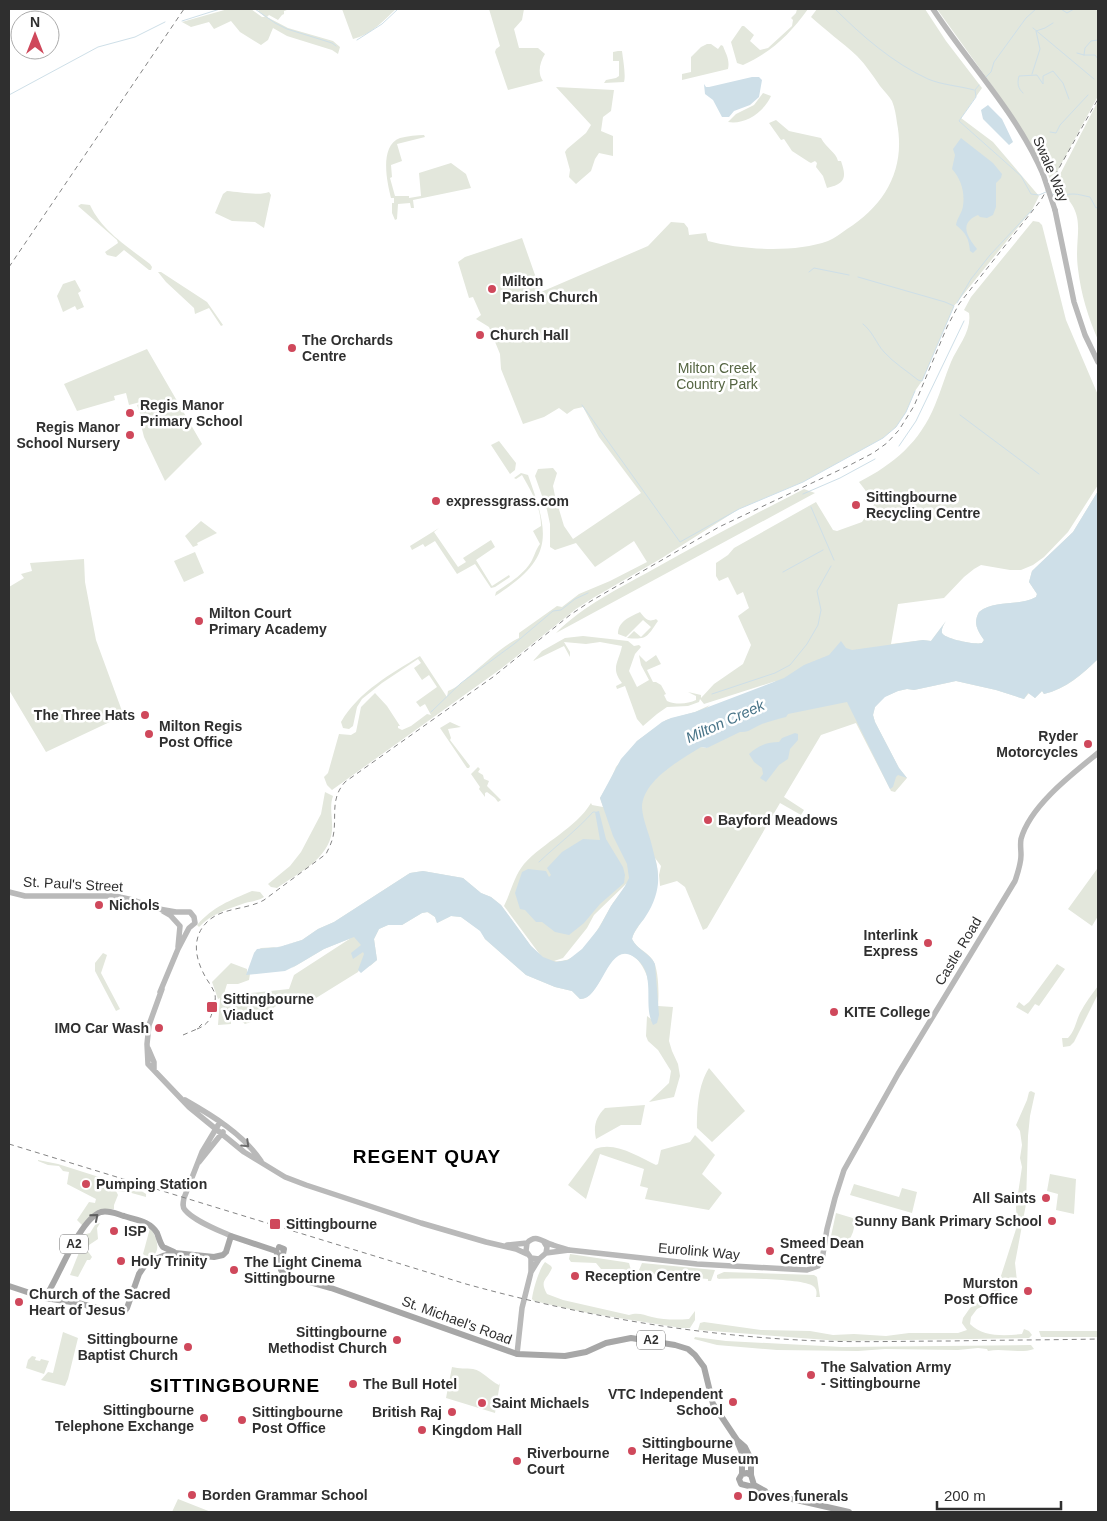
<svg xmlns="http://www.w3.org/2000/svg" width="1107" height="1521" font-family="Helvetica,sans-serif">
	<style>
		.green { fill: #e3e7dc; fill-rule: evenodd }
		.water { fill: #cedfe8 }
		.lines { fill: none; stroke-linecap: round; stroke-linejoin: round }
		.stream { stroke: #cedfe8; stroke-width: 1 }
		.secondary { stroke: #b9b9b9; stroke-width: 5.5 }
		.primary { stroke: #a7a7a7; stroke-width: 6 }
		.rail { stroke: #848484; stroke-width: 1; stroke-dasharray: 5 4; stroke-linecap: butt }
		.secondary-bridge { stroke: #b9b9b9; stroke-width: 5.5 }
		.oneway { stroke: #6d6d6d }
		.oneway2 { stroke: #5f5f5f }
		.poi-dot { fill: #cf485b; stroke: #fff; stroke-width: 2 }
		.labels { text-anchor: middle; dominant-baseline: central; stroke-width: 5; stroke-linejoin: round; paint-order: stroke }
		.shield { fill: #fff; stroke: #6d6d6d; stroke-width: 1 }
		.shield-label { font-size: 12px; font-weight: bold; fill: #2f2f2f }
		.street-label { font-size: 14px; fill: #2f2f2f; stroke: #fff }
		.poi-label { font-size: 14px; font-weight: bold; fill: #2f2f2f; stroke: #fff; text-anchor: start }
		.park-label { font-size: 14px; fill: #556542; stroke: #fff }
		.water-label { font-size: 15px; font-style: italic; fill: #477387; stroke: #fff }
		.district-label { font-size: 19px; font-weight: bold; letter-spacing: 1px; fill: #000; stroke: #fff }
	</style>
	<rect width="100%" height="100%" fill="#fff"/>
	<!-- green -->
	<path class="green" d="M228,9H251L262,17H265L258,11L260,9H290L284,11V14L282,15L278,20L269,15L267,17L288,28L333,41L340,47L338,54L332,50L287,36L273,28L268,40L261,45L240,32L231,21L214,29L209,22L191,27L182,22Z
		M342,9H396C383,21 371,35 353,39Z
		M489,9H524L522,20L514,29L519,48H538L545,54C540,62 537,73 543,81L508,90L495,52L496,49L500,46Z
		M797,9H808C789,35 773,51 743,65L737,63L731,42L742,26H744L754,35L750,41L760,50L768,48L792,26L793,20L791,18L796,13Z
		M817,9H925L946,41L982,88L961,118L993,142L1039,196L1032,210L954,306L922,381L915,391L906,412L896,427L883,438L803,482L739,509L662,558L593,598L576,609L502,668L332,790L327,785L324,777L328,773L339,734L351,735L356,732L361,707L375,693L387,706L400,726H398V728L402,730L411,726L427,714L431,715L425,704L420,707L416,702L437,687L429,675L422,680L414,668L421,663L418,659L382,683L362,699L357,707L353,726L349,729L343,728L341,722C359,691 391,674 420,656L447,697L448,691C459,687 465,679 474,672C486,662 505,644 519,638V633L557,606L562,607L579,594L610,581L647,562L634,541L595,567L576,543L555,550L550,547V524L547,510L535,476L538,469L553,468L557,473L553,486L555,496L564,526L573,539L641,493L599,437L583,407L574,409L567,414L559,408L544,417L523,424L501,369L500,354L489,327L476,319L481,315L473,297L469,298L458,262L465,257L522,238L541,292L648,246L671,222L684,223L688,228L689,235L706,233L708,241C742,250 795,253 828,241C835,238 841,233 847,229C885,205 906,169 897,123C896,116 895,108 892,101C889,96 884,91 880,86C873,76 866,65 857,56C842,42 825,30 811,17Z
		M937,9H1098V96L1051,183L1047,171L996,91Z
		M707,44H711L718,49L721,45L723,46C726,54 730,60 728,69L682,80V74L691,72V57L701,47Z
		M618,51H622C623,59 626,76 624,82L604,83L606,80L616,78L619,76V61H613V52Z
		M556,87L614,90L611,111L603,117L601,131L613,136V156L599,153L595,159L591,171L576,184L569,177L570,170L565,152L567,149L586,133L591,125Z
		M763,93L771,96C764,112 745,125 728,122L736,114L754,105Z
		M1098,101V340C1088,317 1081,294 1078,269C1073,231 1091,215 1054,186Z
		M776,120L789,131L821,138C826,148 836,152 838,161H841C847,178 845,184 827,188L823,176L816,167L817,163L815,161L811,163L809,162L792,151L784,139L781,140L769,123Z
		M424,135L425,137L397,144L402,161L391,165L392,177L390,178L395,196H409V198L421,196L419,173L451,163L466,174L471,188L413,200L414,208H411L410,203L398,204L397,219L395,220L392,213V203H394V198H391C387,182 379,146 400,138C408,136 417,135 424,135Z
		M227,191C239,192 260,196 269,192L271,195L264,228L255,222L232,221L215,213L223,194Z
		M81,204L90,205C102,231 128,247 150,264L152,267L151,270H149L124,250L116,257L107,255L105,252L118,243L117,240L78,206Z
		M1033,221L1039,222L1042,225L1066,320L1098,395V485L1068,532L1044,557L1033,565L1021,570H1010L981,565L974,569L964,577L944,598L898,604L891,644L923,640L931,641L946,621C944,624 941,629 942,633C945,639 976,645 982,643L984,640C977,630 973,623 979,612C995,599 1018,607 1036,597L1037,594L1029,582L1032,571L1073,532L1098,491L1072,648L773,683L776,681L704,704L700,699L699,702L688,706L667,707L657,714L643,726L637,719L625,686L617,689L616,686L622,683C610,668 619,662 622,646L600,642L586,644L564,642L570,652V657L564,646L533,661L542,651L565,638L583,636L628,641L634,646L639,645L641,647L635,654L629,671L637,687L649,680L641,665L639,655L646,662L656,655L661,664L647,670L653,682H656L661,685L666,694L664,695L667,701C676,705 688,704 696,700V696L688,692L701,695V698L714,684L743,664L751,645L738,616L749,608L743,592L737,595L728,577L719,581L716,576V563L728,555L734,548L816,502L833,530L837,531L862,522L875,503L859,482C894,464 920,442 935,405C941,391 945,376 951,362C958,346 972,331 969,313L964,310L971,297Z
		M158,272H161L207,302L223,325L221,326L209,308L195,314L194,308L166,282Z
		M75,280L81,291L78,293L84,307L77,310L75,306L63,312L57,296L63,284Z
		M147,349L202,444L165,481L144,437L139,417L141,416L137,405L145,402L144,401L129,405L126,393L114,396L115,400L77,411L64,384Z
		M499,441L516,463L515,470L510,474L491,445Z
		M521,473L528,475C550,536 554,558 495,596L496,592C509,583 522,576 531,562C534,557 536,549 540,544L533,531L541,526C541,507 531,491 522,475L516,479L514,478Z
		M804,489L815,493L556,633C583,606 619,588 652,570C702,542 753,515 804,489Z
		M201,521L217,533L197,543L198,545L193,547L185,536Z
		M439,528L434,532L458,567L466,562L463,558L491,540L495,547L476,560L492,586L509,575L510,577L495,587L491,588L475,564L457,574L435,541L425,547L423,544L412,550L410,546Z
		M195,552L204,573L184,582L174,561Z
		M84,559L85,582L96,640L122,711L114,720L46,752L9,690V587L24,578L21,574L32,571L30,563Z
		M640,612C645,618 648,623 656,619L658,621C647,637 647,640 627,638L634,631L641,637L651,627L643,620L626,637L618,634C618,621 630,617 640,612Z
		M1098,659C1083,674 1066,689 1044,694L1042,691L1035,698L1029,693L1024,699L996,690L956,681L914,690L907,689L898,691L884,697L875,707L873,715L875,722L899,768L907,778L895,792L891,791L890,789L856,723L821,735L784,797L804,810L801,815L780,803L707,928L703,930L685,887L677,881L660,886L659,875L661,866L655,858C662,879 656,900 644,918C640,925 634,931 632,939C636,948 646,951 652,959C659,967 659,996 658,1006L673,1007L669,1041L672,1051L678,1064L680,1076L674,1097L649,1102L669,1083L671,1071L658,1050L648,1041L646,1036L647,1016L651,1019C648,1005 651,990 647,976C644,968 639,959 631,955C607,943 601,1000 580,999L572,991L555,987L526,975L485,939L481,931L461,917L451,916L437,923L435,917L427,912L422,913L402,925H388L379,929L374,939L377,960L370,966L373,957L368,940L418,885L556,980L642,904L619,814L695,741L701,747L707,748L738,713Z
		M710,705L641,763V873L563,980L479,899L357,927L254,953L261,948L279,947L302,940L318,929L334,922L410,873L423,871L463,878L481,893L491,897L501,905L531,946L541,956L504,906C511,892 514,876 524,864C544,842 576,828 591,803L592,805L603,807L600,798L610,781L616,767L637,741L666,720L695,712ZM627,883C623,891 616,898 611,906C600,925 582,965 554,961L563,958L587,928L594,915Z
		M450,722L461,727L448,729L451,738L450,740L470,766L469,768H467L440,728Z
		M478,767L480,769L478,772L483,775L484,779L489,781L487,786L501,800L498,802L495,798L487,792L485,793V797L479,789L480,787L471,774Z
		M325,792L333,796C329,807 333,819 332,831C329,859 298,873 277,888L271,887L268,884L290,866L301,852L321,814Z
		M1097,869L1098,916L1092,926L1068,909Z
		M252,891L260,892L264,897C258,901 252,901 245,903C228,909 211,914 199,927L197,925C214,906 229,901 252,891Z
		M353,936L358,937L368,952L358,972L308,1003L282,1002L254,1021L245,1024L236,1017L235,1001L251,993L289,989L294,975L351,938L324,949L292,968L302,957Z
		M103,953L107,955L101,973L120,1009L116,1011L95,971V963Z
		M231,963L247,969V974H250L249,980L238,984H227L223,997L230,998L231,1024L218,1025L220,998L218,999L212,982Z
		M1057,964L1065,969L1039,1006L1035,1004L1028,1014L1016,1007L1019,1002L1024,1006L1029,1002Z
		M1098,986V994L1074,1042L1070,1046L1063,1047L1062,1038H1068C1075,1031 1076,1021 1080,1013C1085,1003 1092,994 1098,986Z
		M709,1068L745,1111L712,1142L697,1128C697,1109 698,1085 709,1068Z
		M1031,1091L1035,1093L1030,1116L1028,1136L1026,1204L1015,1263L1017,1281L1002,1289L989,1303L977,1309L971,1317L970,1324C983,1337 1004,1336 1022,1334L1024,1329L1029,1331L1032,1335L1029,1338L840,1341L698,1330L700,1323L704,1322L761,1330L810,1331L833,1335L854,1334L886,1336L909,1333H958L967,1330L962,1323L963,1318L970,1308L991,1292L1000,1279L1017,1226L1016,1207L1022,1167L1020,1158L1022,1145L1020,1131L1016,1125L1027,1100L1029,1092Z
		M645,1105L641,1125H621L596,1139C593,1126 596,1117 605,1108Z
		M695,1135L715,1155L702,1174L722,1193L709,1210L645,1199L648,1188L640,1186L644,1169L600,1154L586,1199L568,1185L595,1149C616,1141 638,1157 656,1165L658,1164L661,1150L690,1142Z
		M38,1160L58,1164L140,1190L146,1194V1197L128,1192L116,1191L118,1195L114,1205V1209C96,1208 95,1213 83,1226L77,1220L89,1202L95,1203L96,1199L67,1184L69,1172L63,1171L59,1166L48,1165L38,1161Z
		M1050,1174L1076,1179L1074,1214L1056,1210L1058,1194L1047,1191Z
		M854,1184L899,1197L902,1188L917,1192L912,1213L850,1195Z
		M836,1213L856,1219L853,1232L850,1239L845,1240L831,1236Z
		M100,1223L97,1228L98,1239L89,1245L87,1250L92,1257L90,1260H87L78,1277L70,1275L80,1250L83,1235L90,1233L95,1225Z
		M150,1228C157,1237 163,1254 148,1258L143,1254Z
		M570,1254L624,1262L629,1263L631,1270L629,1274L627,1270L623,1269H601L596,1263L571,1262L569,1259Z
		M545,1262L551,1266L552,1268C547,1280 539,1280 547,1294L563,1300L629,1315C638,1312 644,1315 652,1317C664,1320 677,1320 689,1319L695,1311V1320L690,1328H681L588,1313L534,1301L532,1299C533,1290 539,1269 545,1262Z
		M642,1263L715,1270L711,1281H708V1279L641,1273L639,1270Z
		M724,1272L814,1275L817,1277L820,1297H816C817,1293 817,1289 813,1286C804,1278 735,1278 719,1279L717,1278V1275Z
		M1039,1331H1098V1337H1041Z
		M63,1332L78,1338L68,1379L65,1386L41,1380L48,1372L53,1373Z
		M695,1337L726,1341L842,1347L1031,1345L1034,1349C1020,1354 1003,1348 988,1351L987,1349L978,1348L958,1350L885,1349L858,1351L777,1350L717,1345L694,1339Z
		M32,1356L36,1357L35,1360L40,1361L41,1359L49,1361L44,1374L26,1368L28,1360Z
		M452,1367C459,1369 466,1368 473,1369C483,1371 490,1381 499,1385L500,1383L495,1413L446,1398Z
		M178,1499L211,1512H172Z"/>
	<!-- water -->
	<path class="water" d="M752,77H759L762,80L759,97L750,105L734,111L729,117H722L713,100L705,94L704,84L706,87H709Z
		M988,105L1002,119L1013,142L1009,145L983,119L981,110Z
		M961,138L993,163L1002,174L1001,178L996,183V207L993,215L987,218L980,217L978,215C976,216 973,217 971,219C960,228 971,241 977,249L973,253L970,251C969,239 966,233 956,225C957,218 962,213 963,206C965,192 961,179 952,169L955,155L953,149Z
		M1098,491V659C1083,674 1065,689 1044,694L1042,691L1035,698L1028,693L1024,699L996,690L956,681L914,690L907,689L898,691L885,697L875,707L873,715L875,722L899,768L907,778L898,775L896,777L893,787L890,789L847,702L788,714L786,717C778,719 770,721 762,724C754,727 749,733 740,732L707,748L701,747C680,760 642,781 642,808C643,821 649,833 652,846C655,859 659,870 658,883C657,896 651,909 644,919C639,925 634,931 632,939C637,950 650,953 655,964L659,1015L657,1023L653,1025C642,1004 658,973 634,957C608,939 602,1000 580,999L572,991L555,987L526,975L485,939L480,931L461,917L451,916L437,923L435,917L428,912L422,913L402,925H388L379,929L374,939L377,960L361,973L358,970L364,954L363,952L353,959L351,953L361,945L354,937L324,949L297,965L285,971L246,975L254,953L257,949L279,947L302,940L318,929L334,922L410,873L423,871L463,878L481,893L491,897L501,905L531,946L543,957L556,962L568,960L582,949L599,928L611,906L625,886L629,878L627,864L613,836L600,798L621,759L637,741L662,722L671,718L695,712L784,678L804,665L829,655L841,641L846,648L852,650L923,640L931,641L946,621C944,624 941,629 942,633C945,639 975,645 982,643L984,640C977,630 973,623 979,612C995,599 1018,607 1036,597L1037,594L1029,582L1032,571L1073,532Z
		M795,733L798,734V740L790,749L788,759L779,765L766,782L760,778L763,774L762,768L754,762L749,754C757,746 767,742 779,742L782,738Z
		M599,811L606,839L623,867L625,875L624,883L600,904L584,923L569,935L555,932L542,922H536L525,910L520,909L515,893L522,872L528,869L546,871L549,877L551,875L547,868L562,852L583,839L600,840L595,812Z"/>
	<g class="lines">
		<!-- stream -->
		<path class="stream" d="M255,9L275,23L287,29L332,43L336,46
			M835,9C862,36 893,63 928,79C942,85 960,86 974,90
			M1048,9H1061L1067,13L1074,9
			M182,21L220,9
			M1033,28L1094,79
			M357,40L382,24L398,9
			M1077,53L1084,55H1095L1098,59
			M1084,55L1085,48L1091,41L1098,40
			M1032,74L1040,49L1036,31L1045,28L1053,23
			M986,77L991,72L994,62L1026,18L1036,9
			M979,85L975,90L976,97L959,121L1021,176L1031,194L1039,195L1046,192
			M1023,93C1018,88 1017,84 1019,76L1037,75L1043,84V76L1053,71L1063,83L1069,99
			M9,95L98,47L135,37L165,22
			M1050,132L1056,133L1060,125L1088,95
			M1052,194C1063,198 1064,194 1073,194C1079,194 1084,196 1090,197L1096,208L1098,207
			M809,272L814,268L849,275
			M858,277L945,302L954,306L922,381L918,380C907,371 894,363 884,352C876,343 873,332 863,324
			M957,303L971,279L990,255L1032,210
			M582,405L680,542L739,509L803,482L883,438L896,427L906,412L915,391
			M960,415L1039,474
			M899,446L916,421L964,321
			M803,494L840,478L875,459
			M811,507L834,560
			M783,572L823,550
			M712,694L775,673L790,665L807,644L818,625L821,610L817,591L831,566
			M431,712L461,683L514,644L553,611L561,610L575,599L588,593
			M539,862C557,845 577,830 593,812H595"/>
		<!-- secondary -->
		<path class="secondary" d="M933,9C969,64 1017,113 1043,174
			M1055,210L1074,302L1085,335L1098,362
			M9,892L25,896H115L133,900L159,909L176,912H190L194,917L195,923L189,928L178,949L160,992
			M163,911L170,915L180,926L178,947
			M162,989L149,1025L147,1044L148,1064L189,1107L244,1152L285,1177L306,1185L421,1223L486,1242L516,1249L527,1254
			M148,1048L154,1062V1070
			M185,1100C213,1116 243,1134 261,1161
			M220,1122L202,1152L184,1198C183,1203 182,1207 185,1210C194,1221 218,1230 231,1236
			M199,1162L223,1132
			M507,1245L527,1243
			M546,1253L569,1250
			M539,1259L531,1258L526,1251L527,1243C536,1233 542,1242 553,1245C558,1247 563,1248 569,1250L697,1264L807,1270L818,1266L822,1260L827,1229L835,1198L844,1170L898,1074L1015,881C1018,872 1021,864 1021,855C1021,849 1020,845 1021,839C1030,806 1072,774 1098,753
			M531,1272L539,1259L546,1253L547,1247L544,1242
			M517,1354L522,1308L531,1272V1258"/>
		<!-- primary -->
		<path class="primary" d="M279,1247L284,1249L283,1254
			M276,1251L280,1261L281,1270L285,1275L331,1288L517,1354L565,1356L586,1352L606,1343L631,1338L675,1345L688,1349L695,1355L704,1367L713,1404L737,1440L745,1447L751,1459V1475L754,1485L765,1491
			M9,1286L45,1298L78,1303L119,1314L124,1312L127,1308L139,1274L147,1262L163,1256L175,1253L214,1257L223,1255L226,1252L231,1236L276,1251
			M39,1295L46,1294L49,1291C60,1273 81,1218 101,1212C109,1210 117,1214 124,1216C136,1220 150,1221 157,1233C159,1238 160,1243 163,1247L174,1252
			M737,1441L742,1453V1474
			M751,1475L747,1473L742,1474L739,1479L741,1484L749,1486L757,1491L849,1512"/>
		<!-- rail -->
		<path class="rail" d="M9,267L184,9
			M197,1029C205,1026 210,1021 212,1013C214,1007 216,1001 215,994C213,988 209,983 206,978C195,959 191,938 207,922C222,907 247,910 264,900L326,854C330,846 333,840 334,831C336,813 331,798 345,782L493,677L570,615L591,601L719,527L850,465L873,453L887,443L899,430L914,406L947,327L959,304L1041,200L1098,99
			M183,1035L197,1029L202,1024
			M9,1144L466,1284C575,1314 686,1334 799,1340C849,1343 900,1341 950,1341C1000,1340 1049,1340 1098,1339"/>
		<!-- secondary-bridge -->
		<path class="secondary-bridge" d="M1043,174L1055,210"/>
	</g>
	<!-- one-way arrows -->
	<defs><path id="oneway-chevron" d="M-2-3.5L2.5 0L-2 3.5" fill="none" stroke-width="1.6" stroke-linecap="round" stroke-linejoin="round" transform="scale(1.25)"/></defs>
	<use class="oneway" href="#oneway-chevron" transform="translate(246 1144) rotate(44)"/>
	<use class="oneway2" href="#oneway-chevron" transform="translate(95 1217) rotate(-40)"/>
	<!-- markers -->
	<g class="poi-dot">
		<circle cx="492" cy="289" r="5"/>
		<circle cx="480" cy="335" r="5"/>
		<circle cx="292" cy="348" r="5"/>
		<circle cx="130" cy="413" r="5"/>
		<circle cx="130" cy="435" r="5"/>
		<circle cx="436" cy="501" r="5"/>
		<circle cx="856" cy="505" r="5"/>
		<circle cx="199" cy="621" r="5"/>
		<circle cx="145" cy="715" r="5"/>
		<circle cx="149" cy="734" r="5"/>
		<circle cx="1088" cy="744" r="5"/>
		<circle cx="708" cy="820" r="5"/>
		<circle cx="99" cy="905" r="5"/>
		<circle cx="928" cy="943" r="5"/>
		<rect x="206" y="1001" width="12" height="12" rx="2.5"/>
		<circle cx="834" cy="1012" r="5"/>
		<circle cx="159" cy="1028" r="5"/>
		<circle cx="86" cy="1184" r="5"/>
		<circle cx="1046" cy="1198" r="5"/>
		<circle cx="1052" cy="1221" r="5"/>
		<rect x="269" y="1218" width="12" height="12" rx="2.5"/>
		<circle cx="114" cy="1231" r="5"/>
		<circle cx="770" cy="1251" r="5"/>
		<circle cx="121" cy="1261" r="5"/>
		<circle cx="234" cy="1270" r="5"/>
		<circle cx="575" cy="1276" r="5"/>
		<circle cx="1028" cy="1291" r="5"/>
		<circle cx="19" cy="1302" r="5"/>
		<circle cx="397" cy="1340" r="5"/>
		<circle cx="188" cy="1347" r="5"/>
		<circle cx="811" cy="1375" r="5"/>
		<circle cx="353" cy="1384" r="5"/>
		<circle cx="733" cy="1402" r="5"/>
		<circle cx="482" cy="1403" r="5"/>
		<circle cx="452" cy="1412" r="5"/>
		<circle cx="204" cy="1418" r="5"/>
		<circle cx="242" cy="1420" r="5"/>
		<circle cx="422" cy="1430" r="5"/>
		<circle cx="632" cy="1451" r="5"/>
		<circle cx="517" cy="1461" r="5"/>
		<circle cx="192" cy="1495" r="5"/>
		<circle cx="738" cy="1496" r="5"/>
	</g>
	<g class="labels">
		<!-- shield labels -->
		<g class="shield">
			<rect x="60" y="1234.5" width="28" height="19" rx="4"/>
			<rect x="637" y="1330.5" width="28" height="19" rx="4"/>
		</g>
		<g class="shield-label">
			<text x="74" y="1244">A2</text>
			<text x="651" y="1340">A2</text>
		</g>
		<!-- street labels -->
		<g class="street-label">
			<text transform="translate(1051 169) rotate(67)">Swale Way</text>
			<text transform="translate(73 884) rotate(3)">St. Paul's Street</text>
			<text transform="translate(958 951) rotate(-59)">Castle Road</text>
			<text transform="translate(699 1251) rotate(5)">Eurolink Way</text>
			<text transform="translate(457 1320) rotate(20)">St. Michael's Road</text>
		</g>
		<!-- poi labels -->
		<g class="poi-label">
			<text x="502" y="281">Milton<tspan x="502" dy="16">Parish Church</tspan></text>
			<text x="490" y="335">Church Hall</text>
			<text x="302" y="340">The Orchards<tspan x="302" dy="16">Centre</tspan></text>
			<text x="140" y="405">Regis Manor<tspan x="140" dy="16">Primary School</tspan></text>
			<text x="120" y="427" text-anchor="end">Regis Manor<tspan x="120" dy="16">School Nursery</tspan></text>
			<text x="866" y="497">Sittingbourne<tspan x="866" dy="16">Recycling Centre</tspan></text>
			<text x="446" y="501">expressgrass.com</text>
			<text x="209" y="613">Milton Court<tspan x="209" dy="16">Primary Academy</tspan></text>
			<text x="135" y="715" text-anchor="end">The Three Hats</text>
			<text x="159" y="726">Milton Regis<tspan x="159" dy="16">Post Office</tspan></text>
			<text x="1078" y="736" text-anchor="end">Ryder<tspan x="1078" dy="16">Motorcycles</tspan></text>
			<text x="718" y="820">Bayford Meadows</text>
			<text x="109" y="905">Nichols</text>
			<text x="918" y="935" text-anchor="end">Interlink<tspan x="918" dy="16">Express</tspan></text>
			<text x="223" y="999">Sittingbourne<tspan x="223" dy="16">Viaduct</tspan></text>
			<text x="844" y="1012">KITE College</text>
			<text x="149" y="1028" text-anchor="end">IMO Car Wash</text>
			<text x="96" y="1184">Pumping Station</text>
			<text x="1036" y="1198" text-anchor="end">All Saints</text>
			<text x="1042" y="1221" text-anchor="end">Sunny Bank Primary School</text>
			<text x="286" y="1224">Sittingbourne</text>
			<text x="124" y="1231">ISP</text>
			<text x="780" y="1243">Smeed Dean<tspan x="780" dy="16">Centre</tspan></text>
			<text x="131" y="1261">Holy Trinity</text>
			<text x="244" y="1262">The Light Cinema<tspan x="244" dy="16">Sittingbourne</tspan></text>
			<text x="585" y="1276">Reception Centre</text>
			<text x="1018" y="1283" text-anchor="end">Murston<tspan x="1018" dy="16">Post Office</tspan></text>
			<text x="29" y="1294">Church of the Sacred<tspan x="29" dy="16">Heart of Jesus</tspan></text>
			<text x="387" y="1332" text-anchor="end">Sittingbourne<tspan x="387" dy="16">Methodist Church</tspan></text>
			<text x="178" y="1339" text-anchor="end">Sittingbourne<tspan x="178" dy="16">Baptist Church</tspan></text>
			<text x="821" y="1367">The Salvation Army<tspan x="821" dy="16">- Sittingbourne</tspan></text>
			<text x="363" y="1384">The Bull Hotel</text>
			<text x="723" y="1394" text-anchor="end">VTC Independent<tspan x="723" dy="16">School</tspan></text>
			<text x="492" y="1403">Saint Michaels</text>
			<text x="194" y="1410" text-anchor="end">Sittingbourne<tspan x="194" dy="16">Telephone Exchange</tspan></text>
			<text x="252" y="1412">Sittingbourne<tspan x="252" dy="16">Post Office</tspan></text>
			<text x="442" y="1412" text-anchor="end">British Raj</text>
			<text x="432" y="1430">Kingdom Hall</text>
			<text x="642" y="1443">Sittingbourne<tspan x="642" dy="16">Heritage Museum</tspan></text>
			<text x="527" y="1453">Riverbourne<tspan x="527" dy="16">Court</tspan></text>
			<text x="202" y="1495">Borden Grammar School</text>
			<text x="748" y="1496">Doves funerals</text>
		</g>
		<!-- park labels -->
		<g class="park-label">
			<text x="717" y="368">Milton Creek<tspan x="717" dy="16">Country Park</tspan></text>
		</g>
		<!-- water labels -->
		<g class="water-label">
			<text transform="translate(725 721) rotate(-24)">Milton Creek</text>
		</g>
		<!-- district labels -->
		<g class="district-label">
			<text x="427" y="1156">REGENT QUAY</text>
			<text x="235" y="1385">SITTINGBOURNE</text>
		</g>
	</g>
	<!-- border -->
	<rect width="1107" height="1521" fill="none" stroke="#2f2f2f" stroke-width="20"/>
	<!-- north arrow -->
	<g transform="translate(35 35)"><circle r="24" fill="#ffffff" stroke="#acacac"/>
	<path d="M0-4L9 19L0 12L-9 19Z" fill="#cf485b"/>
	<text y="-8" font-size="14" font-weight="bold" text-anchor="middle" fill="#2f2f2f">N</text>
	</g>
	<!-- scale -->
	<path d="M937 1501v8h124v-8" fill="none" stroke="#2f2f2f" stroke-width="2.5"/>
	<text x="944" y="1501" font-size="15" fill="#2f2f2f" stroke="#ffffff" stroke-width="4" paint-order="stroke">200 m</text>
</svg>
